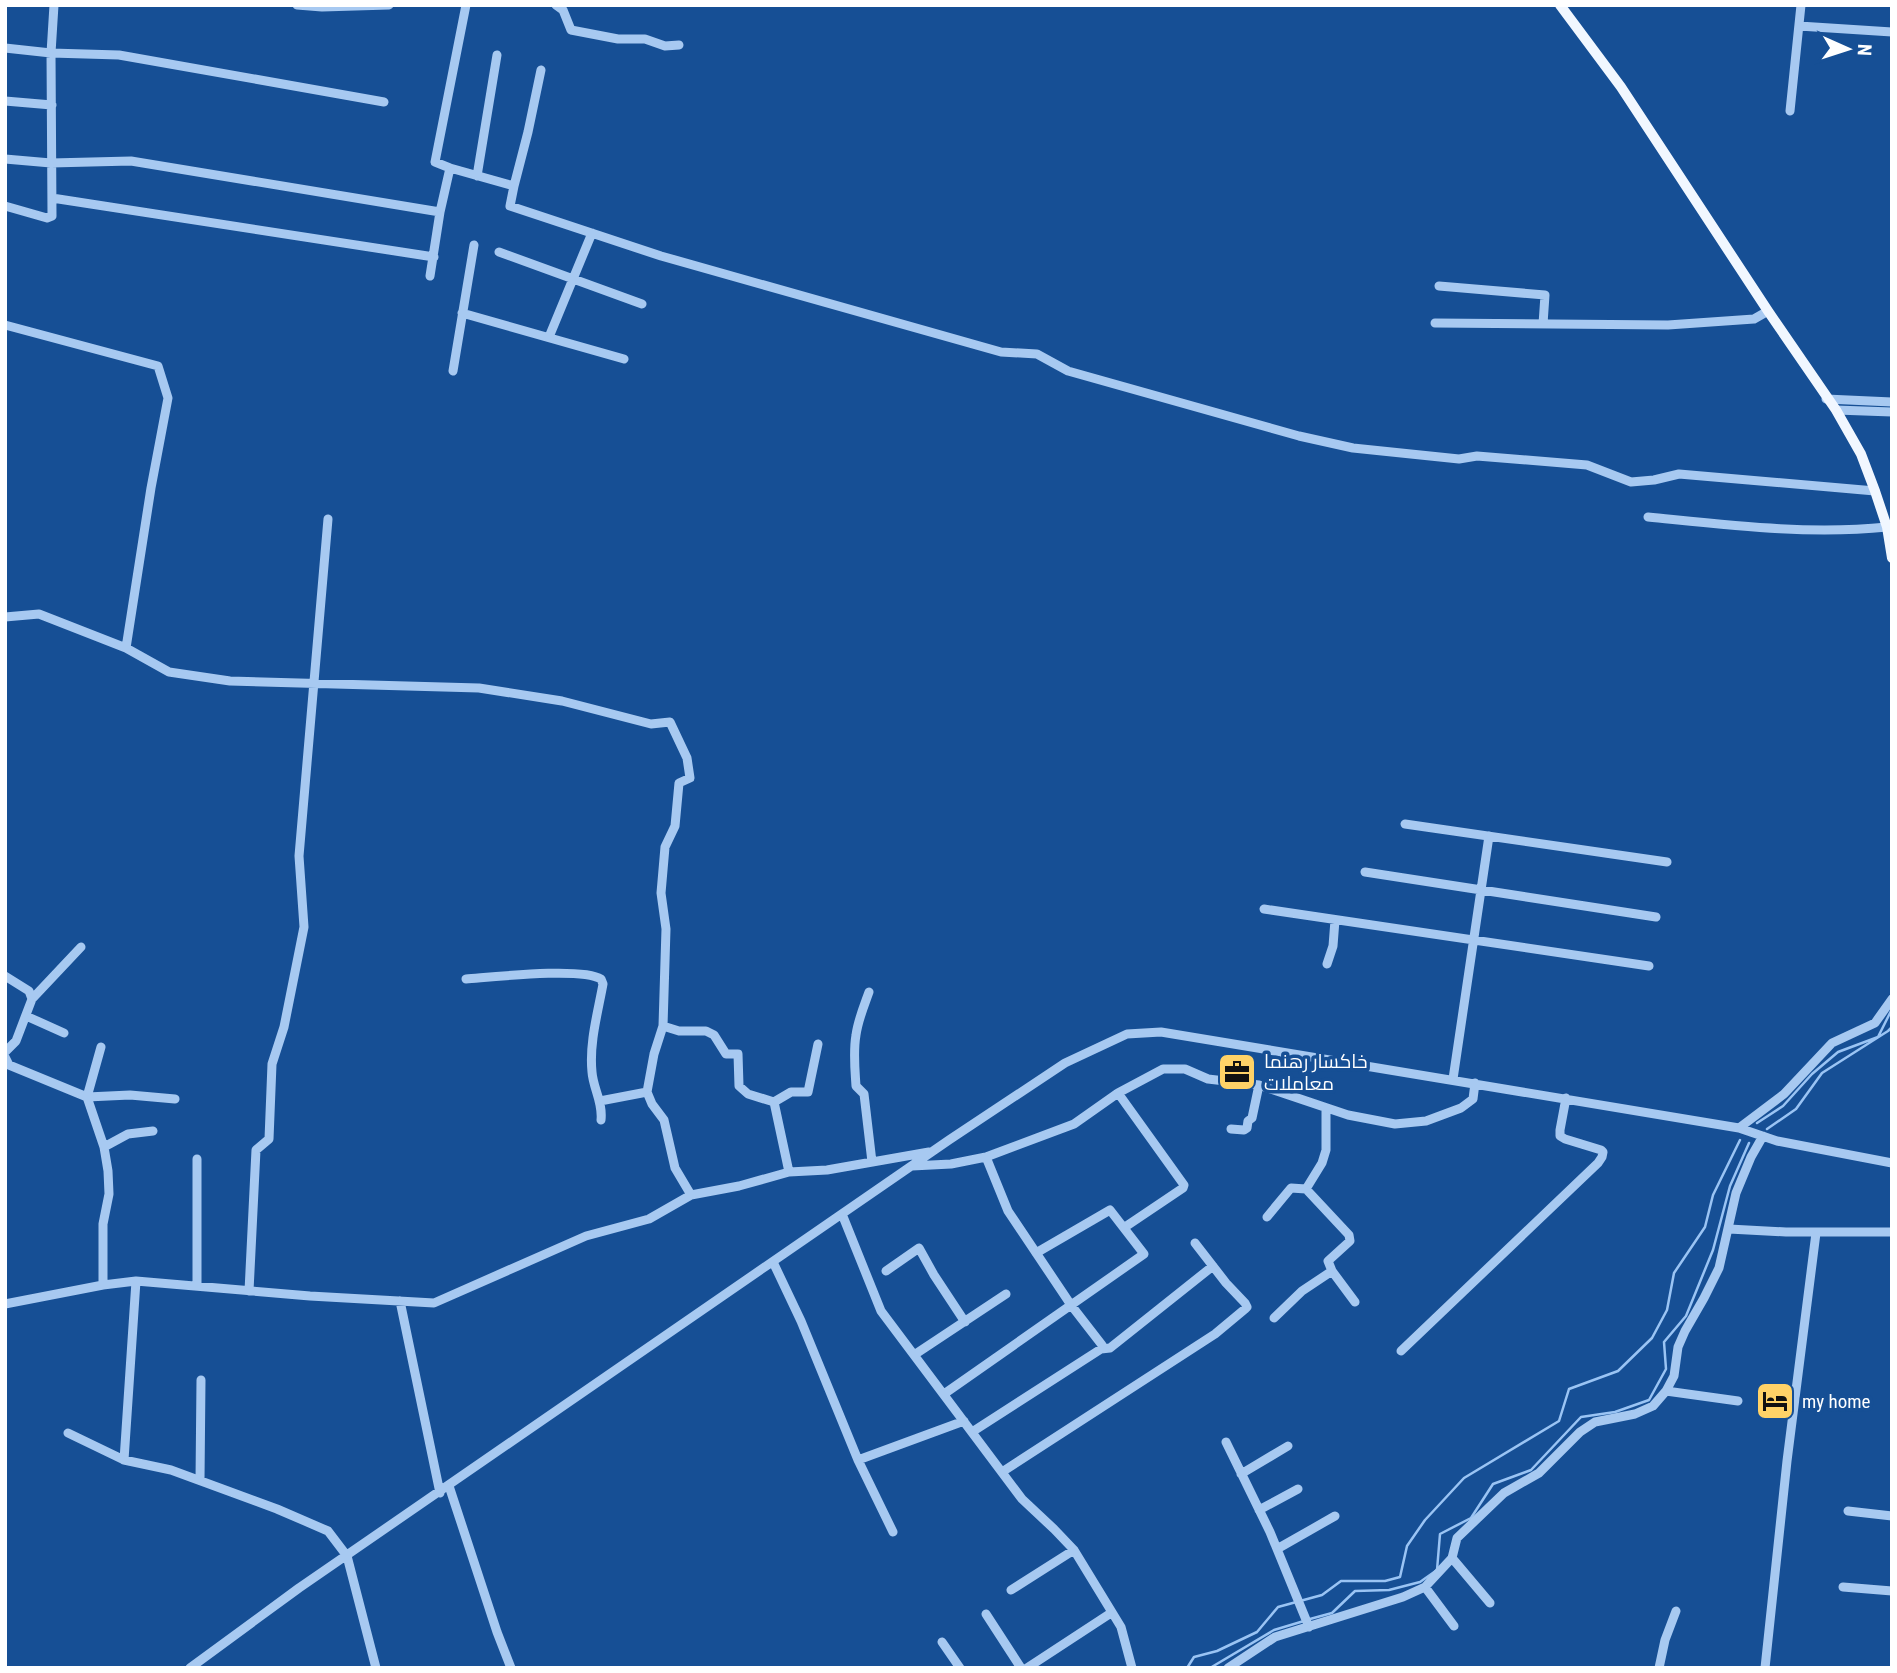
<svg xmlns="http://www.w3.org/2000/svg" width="1897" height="1673" font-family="'Roboto Condensed',Cairo,sans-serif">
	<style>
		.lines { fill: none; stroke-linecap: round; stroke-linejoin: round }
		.stream { stroke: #9ac4f4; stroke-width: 2.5 }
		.minor { stroke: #a7c9f1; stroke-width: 9 }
		.major { stroke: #f1f7ff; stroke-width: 10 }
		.labels { text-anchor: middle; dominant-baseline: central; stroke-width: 7; stroke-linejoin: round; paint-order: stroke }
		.poi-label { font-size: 19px; fill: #fff; stroke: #164f95; text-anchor: start }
	</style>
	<rect width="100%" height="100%" fill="#164f95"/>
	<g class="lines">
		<!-- stream -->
		<path class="stream" d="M1757,1123L1783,1106L1812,1074L1838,1052L1878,1037L1892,1009
			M1767,1129L1796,1109L1822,1073L1888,1031L1892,1027
			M1310,1619L1332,1613L1355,1591L1389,1590L1420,1582L1437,1570L1440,1534L1471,1518L1493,1484L1531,1470L1581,1417L1615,1412L1649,1400L1666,1369L1664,1342L1686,1316L1713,1250L1730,1186L1749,1143
			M1187,1668L1194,1657L1217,1651L1257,1632L1278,1607L1322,1595L1341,1581H1385L1400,1577L1407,1546L1425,1520L1464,1478L1559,1421L1569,1389L1618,1371L1652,1338L1667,1310L1674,1273L1705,1227L1713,1195L1740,1140
			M1210,1668L1274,1630L1304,1621"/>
		<!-- minor -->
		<path class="minor" d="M297,5L322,7L389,5
			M466,5L435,162L450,168L514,186L510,206L661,256L1001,352L1037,354L1068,371L1299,436L1353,448L1459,459L1477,456L1587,465L1631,482L1654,480L1679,474L1875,491
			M556,5L563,10L571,30L618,39H645L665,46L679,45
			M1799,26L1892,32
			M5,48L51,53L119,55L384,102
			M5,101L52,105
			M1790,111L1801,5
			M5,159L51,163L131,161L440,212
			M477,176L497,55
			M514,186L528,132L541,70
			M52,198L434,257
			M5,206L47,218L52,216L51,53L54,5
			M499,252L642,304
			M430,276L440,212L450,168
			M1439,286L1545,295L1543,324
			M462,313L624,359
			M1435,323L1668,325L1754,319L1768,311
			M5,325L158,366L168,398L151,488L126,648
			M549,337L592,233
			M453,371L474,245
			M1826,399L1892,402
			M1836,410L1892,412
			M1648,517C1728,525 1807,535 1887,527
			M5,617L39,614L126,648L169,672L230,681L479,688L562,701L651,724L670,722L687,758L690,778L679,783L675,826L665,847L661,893L666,929L663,1026L654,1054L647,1092L652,1104L664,1120L675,1168L691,1195
			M1405,824L1667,862
			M1365,872L1656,917
			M1264,909L1649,966
			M1327,964L1333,946L1335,920
			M5,976L29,991L32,999
			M466,979C493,977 582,967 601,979L603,984C598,1012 589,1043 592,1072C593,1088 603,1102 601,1120
			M869,992C864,1006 858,1020 856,1035C853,1052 855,1070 856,1086L864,1094L872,1162
			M26,1016L64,1033
			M663,1026L679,1031H706L714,1035L726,1054H738L739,1086L748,1094L774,1102L789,1172
			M101,1047L87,1097L130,1095L175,1099
			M5,1052L16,1041L32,999L81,947
			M5,1057L9,1065L87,1097L104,1147L108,1171L109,1194L103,1224V1285
			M1453,1079L1489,836
			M1118,1093L1184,1185L1183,1188L1125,1227
			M600,1101L647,1092
			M774,1102L791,1092H808L818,1044
			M1739,1128L1784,1094L1832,1043L1875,1023L1892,999
			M1231,1129L1244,1130L1247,1128L1248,1121L1252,1118L1259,1085
			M104,1147L128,1134L153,1131
			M986,1157L1008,1211L1071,1305L1102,1345L1101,1349
			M912,1166L951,1164L986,1157L1074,1124L1118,1093L1163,1069H1185L1208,1079L1259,1085L1348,1115L1395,1124L1426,1121L1461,1108L1473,1099L1475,1083
			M1306,1189L1322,1163L1326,1150V1108
			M842,1214L881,1311L1022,1499L1054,1529L1074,1550L1121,1627L1132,1668
			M1267,1217L1291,1188L1306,1189L1349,1235L1350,1241L1328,1261L1332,1271L1355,1302
			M1729,1229L1786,1232H1892
			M773,1262L801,1321L858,1460L893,1532
			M886,1271L919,1248L934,1275L965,1322
			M136,1281L124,1460L171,1470L277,1509L328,1531L347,1556L376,1668
			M197,1286V1159
			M249,1291L256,1150L269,1139L272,1064L284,1027L304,927L299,856L328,519
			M400,1301L440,1493
			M5,1304L103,1285L136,1281L310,1296L434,1303L586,1236L649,1219L691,1195L739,1186L789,1172L827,1170L929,1152
			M1274,1318L1302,1291L1332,1271
			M1401,1351L1598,1163L1602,1157L1603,1152L1601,1150L1565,1139L1560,1136V1130L1566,1098
			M914,1355L1006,1294
			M1666,1391L1738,1401
			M944,1394L1144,1254L1110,1210L1036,1253
			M972,1432L1101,1349L1110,1348L1213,1266
			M68,1433L124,1460
			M1226,1442L1270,1532L1309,1627
			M858,1460L964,1421
			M1002,1472L1215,1334L1245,1309L1247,1307L1245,1303L1226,1283L1195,1243
			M1241,1474L1288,1446
			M200,1480L201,1380
			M449,1486L497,1632L511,1668
			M1259,1510L1298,1489
			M1848,1511L1892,1516
			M1277,1549L1335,1516
			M1452,1558L1490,1603
			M1425,1587L1454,1626
			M1843,1587L1892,1591
			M1011,1590L1074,1550
			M986,1614L1021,1668
			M942,1642L960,1668
			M190,1668L299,1588L949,1140L1065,1063L1127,1034L1161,1032L1739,1128L1777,1141L1892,1163
			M1027,1668L1111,1613
			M1228,1668L1275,1637L1403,1597L1425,1587L1452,1558L1457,1538L1504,1493L1539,1473L1580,1432L1595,1422L1635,1414L1653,1406L1666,1391L1674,1376L1678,1347L1685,1331L1704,1298L1719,1268L1736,1193L1751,1157L1763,1136
			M1659,1668L1665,1640L1676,1611
			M1765,1668L1787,1461L1816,1233"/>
		<!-- major -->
		<path class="major" d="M1560,5L1621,87L1768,311L1836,410L1861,454L1875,491L1887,527L1892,558"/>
	</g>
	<!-- icons -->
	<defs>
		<symbol id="office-square" viewBox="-11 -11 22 22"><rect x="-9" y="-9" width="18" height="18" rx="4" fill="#ffd267" stroke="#164f95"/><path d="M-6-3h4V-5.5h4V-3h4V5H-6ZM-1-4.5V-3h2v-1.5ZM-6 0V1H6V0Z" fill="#111"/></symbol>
		<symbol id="hotel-square" viewBox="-11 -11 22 22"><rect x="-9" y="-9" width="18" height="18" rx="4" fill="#ffd267" stroke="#164f95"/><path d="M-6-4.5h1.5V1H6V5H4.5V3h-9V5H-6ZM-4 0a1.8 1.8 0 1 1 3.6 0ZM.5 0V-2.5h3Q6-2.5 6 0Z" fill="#111"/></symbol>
	</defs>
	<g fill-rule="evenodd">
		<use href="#office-square" x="1215" y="1050" width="44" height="44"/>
		<use href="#hotel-square" x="1753" y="1379" width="44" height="44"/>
	</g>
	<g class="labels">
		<!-- poi labels -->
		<g class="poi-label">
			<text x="1264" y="1061">خاکسار رهنما<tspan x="1264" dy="22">معاملات</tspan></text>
			<text x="1802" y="1401">my home</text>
		</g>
	</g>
	<!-- border -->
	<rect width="1897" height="1673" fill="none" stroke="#ffffff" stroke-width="14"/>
	<!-- north arrow -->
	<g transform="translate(1848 49) rotate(93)" stroke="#164f95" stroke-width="5" paint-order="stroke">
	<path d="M0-5L12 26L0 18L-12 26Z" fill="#ffffff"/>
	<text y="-10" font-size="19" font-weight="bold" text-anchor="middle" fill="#ffffff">N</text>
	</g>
</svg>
